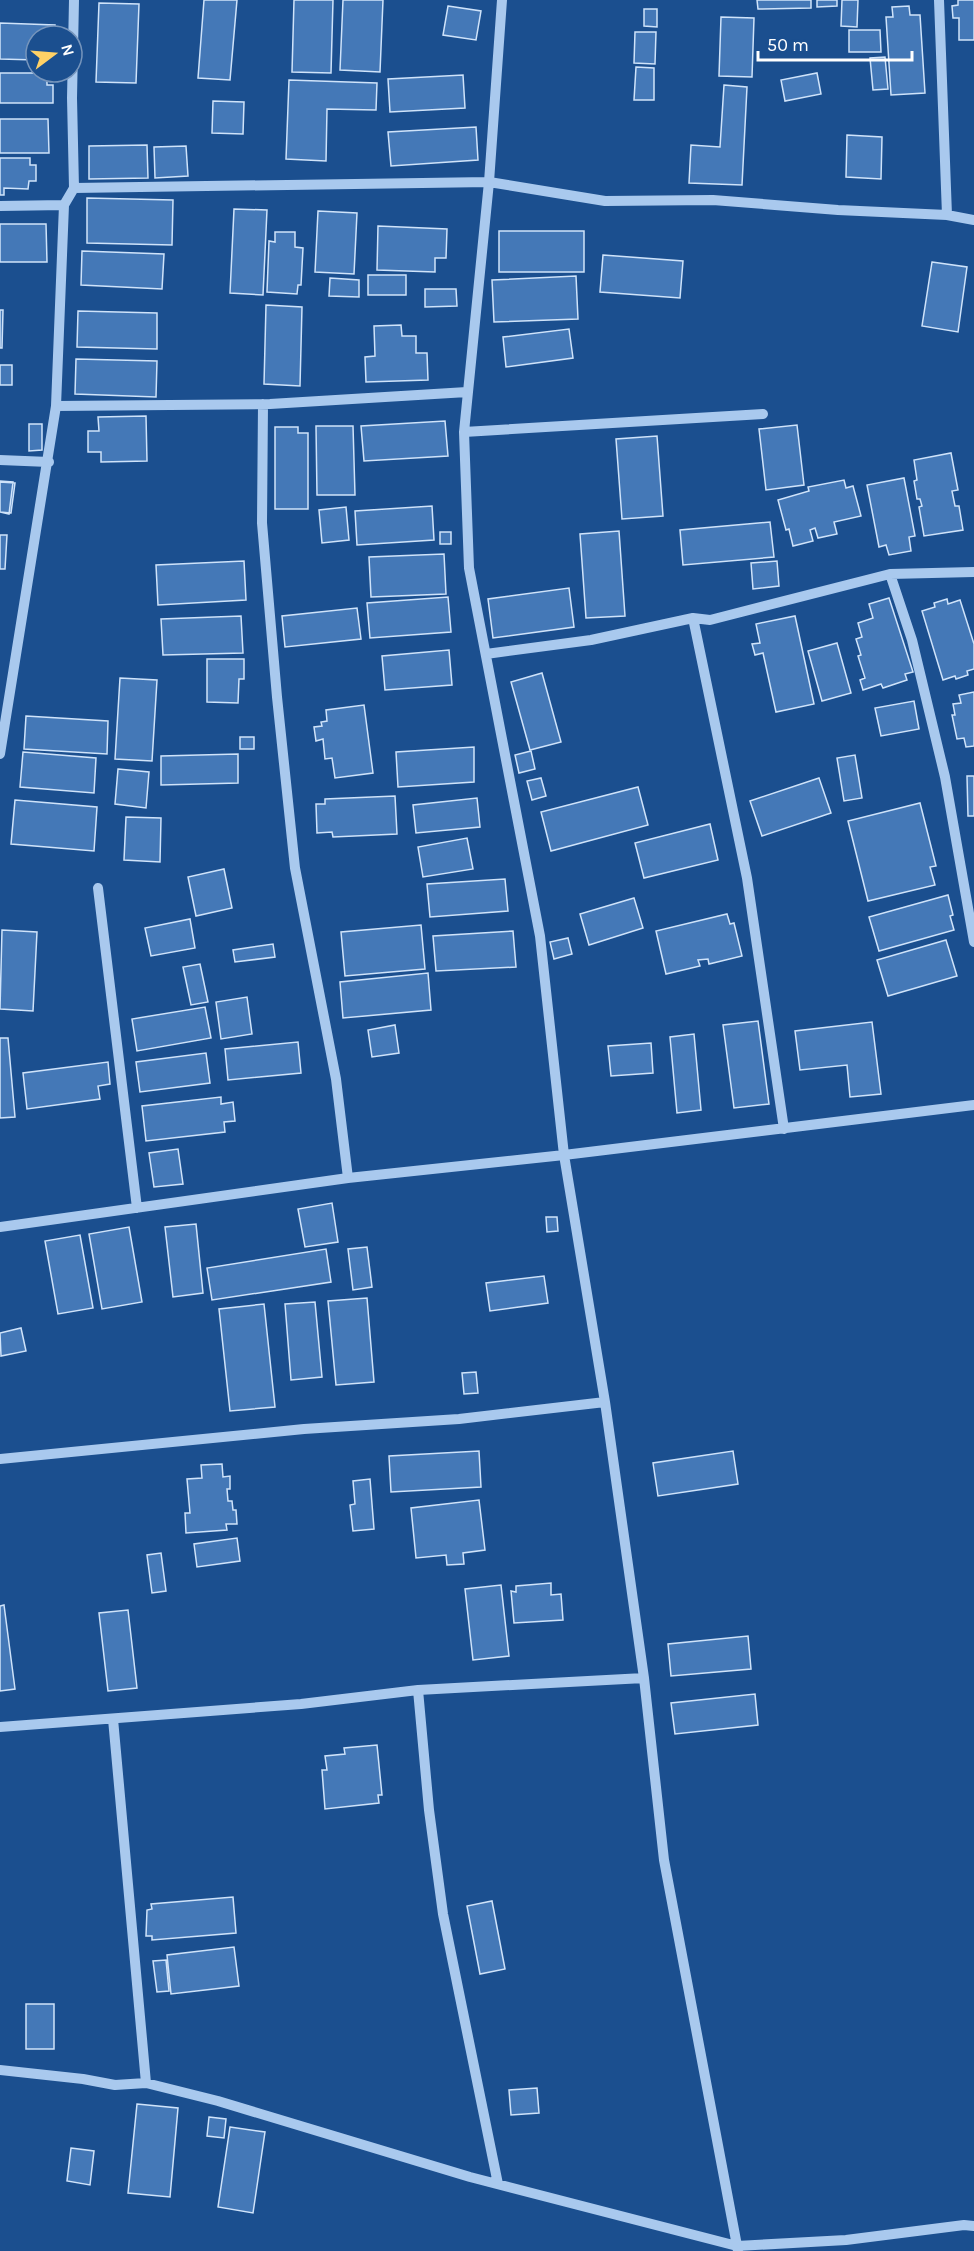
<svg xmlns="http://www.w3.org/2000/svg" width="974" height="2251" font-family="Karla,sans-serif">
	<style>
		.building { fill: #4478b7; stroke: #cfe3fa; stroke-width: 1.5 }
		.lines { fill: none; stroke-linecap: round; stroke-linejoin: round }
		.minor { stroke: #a9c9ee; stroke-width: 10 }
	</style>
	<rect width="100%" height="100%" fill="#1b4f8f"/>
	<!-- building -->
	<path class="building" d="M204,0H237L230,80L198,78Z
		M294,0H333L331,73L292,72Z
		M343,0H383L380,72L340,70Z
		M757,0H811V8L758,9Z
		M817,0H837V6L817,7Z
		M842,0H858L857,27L841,26Z
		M958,0H974V40H959V18H953L952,6L958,5Z
		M99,3L139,4L136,83L96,82Z
		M448,6L481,11L476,40L443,35Z
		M909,6L910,15H920L925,93L891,95L886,17H893L892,7Z
		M644,9H657V27L644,26Z
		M721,17L754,18L752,77L719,76Z
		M0,23L55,25L54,36H36V60L0,59Z
		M849,30H880L881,52H849Z
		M635,32H656L655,64L634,63Z
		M885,57L888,89L873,90L870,58Z
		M636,67L654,68V100H634Z
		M0,73H47V85H53V103H0Z
		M817,73L821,94L785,101L781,80Z
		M463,75L465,108L390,112L388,79Z
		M289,80L377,83L376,110L327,109L326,161L286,159Z
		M724,85L747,87L742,185L689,183L691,145L720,147Z
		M213,101L244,102L243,134L212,133Z
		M0,119H48L49,153H0Z
		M476,127L478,160L391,166L388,132Z
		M847,135L882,137L881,179L846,177Z
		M147,145L148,178L89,179V146Z
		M186,146L188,176L155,178L154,147Z
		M0,158H30V165H36V181H29L28,189L4,188V195H0Z
		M87,198L173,200L172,245L87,243Z
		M234,209L267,210L263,295L230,293Z
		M318,211L357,213L354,274L315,272Z
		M0,224H46L47,262H0Z
		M378,226L447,229L446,258H435V272L377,270Z
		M499,231H584V272H499Z
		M275,232H295V247L303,248L301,285H298L297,294L267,292L269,241L275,242Z
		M82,251L164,254L162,289L81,285Z
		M603,255L683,261L680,298L600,292Z
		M932,262L967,267L958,332L922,326Z
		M368,275H406V295H368Z
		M576,276L578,319L494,322L492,280Z
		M330,278L359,280V297L329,296Z
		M425,289H456L457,306L425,307Z
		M266,305L302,307L300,386L264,384Z
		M0,310H3L2,348H0Z
		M78,311L157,313V349L77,347Z
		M401,325L402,336H416V353H427L428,380L366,382L365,357L375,356L374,326Z
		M569,329L573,358L506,367L503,337Z
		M76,359L157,361L156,397L75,394Z
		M0,365H12V385H0Z
		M146,416L147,461L101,462V452H88V431H99L98,417Z
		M445,421L448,456L364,461L361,426Z
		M29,424H42V450L29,451Z
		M797,425L804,485L766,490L759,429Z
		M316,426H353L355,495H317Z
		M275,427H298V433H308V509H275Z
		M657,436L663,516L622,519L616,439Z
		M951,453L958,490L952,491L955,506H959L963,530L924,536L919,507L922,506L920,499H917L914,481L917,480L914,460Z
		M904,478L915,536L909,537L911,551L889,555L886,545L879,547L867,485Z
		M844,480L846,488L853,486L861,516L834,522L837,534L818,538L815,528L810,530L813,541L793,546L789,529L786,530L778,500L809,491L808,487Z
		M0,481L13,482L9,514L0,512Z
		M0,482L15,483L11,513L0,512Z
		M432,506L434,540L357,545L355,511Z
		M346,507L349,540L322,543L319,510Z
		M770,522L774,557L683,565L680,530Z
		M619,531L625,616L586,618L580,534Z
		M440,532H451V544H440Z
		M0,535H7L5,569H0Z
		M444,554L446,594L371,597L369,557Z
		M244,561L246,600L158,605L156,565Z
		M777,561L779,586L753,589L751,563Z
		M569,588L574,627L493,638L488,599Z
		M448,597L451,632L370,638L367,603Z
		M889,598L913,672L905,674L907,680L883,688L881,684L863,690L860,680L865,678L858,656L861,655L856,639L862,637L858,623L873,618L869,604Z
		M947,599L948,604L960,600L974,644V669L967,671L968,675L956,679L955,676L943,680L922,611L935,607L934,603Z
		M357,608L361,639L285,647L282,616Z
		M241,616L243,653L163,655L161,619Z
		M795,616L814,704L776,712L763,653L755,655L752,644L760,643L756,624Z
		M837,643L851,693L822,701L808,651Z
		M449,650L452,685L385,690L382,656Z
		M207,659H244V679H239L238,703L207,702Z
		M542,673L561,742L530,750L511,682Z
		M120,678L157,680L152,761L115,759Z
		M974,692V746L966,747L964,738L957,739L952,715H955L953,704L961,703L959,695Z
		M914,701L919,729L881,736L875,708Z
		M364,705L373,773L335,778L332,758L325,759L323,739L316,741L314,727L322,726L321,722L327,721L326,710Z
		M26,716L108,721L107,754L24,749Z
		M240,737H254V749H240Z
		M474,747V782L398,787L396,752Z
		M531,751L535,769L519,773L515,755Z
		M23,752L96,758L94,793L20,787Z
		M238,754V783L161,785V756Z
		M855,755L862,798L844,801L837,758Z
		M118,769L149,772L146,808L115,804Z
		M967,776H974V816H968Z
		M541,778L546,796L532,800L527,781Z
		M819,778L831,813L762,836L750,801Z
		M638,787L648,825L551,851L541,812Z
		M395,796L397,834L333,837L332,832L317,833L316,804H325V799Z
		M477,798L480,827L416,833L413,805Z
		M15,800L97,807L94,851L11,844Z
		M920,803L936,866L930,867L935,885L868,901L848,821Z
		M126,817L161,818L160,862L124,860Z
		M710,824L718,860L644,878L635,843Z
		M467,838L473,869L423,877L418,847Z
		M224,869L232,908L196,916L188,877Z
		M505,879L508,911L430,917L427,884Z
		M948,895L953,915L950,916L954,930L879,951L869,917Z
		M634,898L643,928L589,945L580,914Z
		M727,914L730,924L734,923L742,956L709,964L708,959L698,960L700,966L666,974L656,931Z
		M190,919L195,948L151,956L145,928Z
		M421,925L425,969L345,976L341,932Z
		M2,930L37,932L33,1011L0,1009Z
		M513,931L516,967L436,971L433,936Z
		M568,938L572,954L554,959L550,942Z
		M946,940L957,976L888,996L877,960Z
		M273,944L275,957L235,962L233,950Z
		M200,964L208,1002L191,1005L183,967Z
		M428,973L431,1010L343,1018L340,982Z
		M247,997L252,1034L221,1039L216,1002Z
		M205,1007L211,1038L137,1051L132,1019Z
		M758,1021L769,1104L734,1108L723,1025Z
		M872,1022L881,1094L850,1097L847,1065L800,1070L795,1031Z
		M395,1025L399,1053L372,1057L368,1030Z
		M694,1034L701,1110L677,1113L670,1037Z
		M0,1038H8L15,1117L0,1118Z
		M298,1042L301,1073L228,1080L225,1049Z
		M651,1043L653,1073L611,1076L608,1046Z
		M206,1053L210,1083L140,1092L136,1062Z
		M108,1062L110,1084L98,1086L100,1099L27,1109L23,1073Z
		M221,1097V1104L233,1102L235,1121L224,1122L225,1132L146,1141L142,1106Z
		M178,1149L183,1184L154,1187L149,1153Z
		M332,1203L338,1242L305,1247L298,1209Z
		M546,1217H557L558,1231L547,1232Z
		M196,1224L203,1293L173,1297L165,1227Z
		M129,1227L142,1302L102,1309L89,1234Z
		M80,1235L93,1308L58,1314L45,1241Z
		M367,1247L372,1287L353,1290L348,1249Z
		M326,1249L331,1282L212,1300L207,1268Z
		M544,1276L548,1303L490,1311L486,1283Z
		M367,1298L374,1382L336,1385L328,1301Z
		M315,1302L322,1377L291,1380L285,1304Z
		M264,1304L275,1407L230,1411L219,1309Z
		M21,1328L26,1351L1,1356L0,1333Z
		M476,1372L478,1393L464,1394L462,1373Z
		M479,1451L481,1487L391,1492L389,1456Z
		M733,1451L738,1484L658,1496L653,1463Z
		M222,1464L223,1477L230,1476V1489H227L228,1501H232L233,1510H236L237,1524H226L227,1530L186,1533L185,1513H190L187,1479L202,1478L201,1465Z
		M370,1479L374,1529L353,1531L350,1505L355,1504L353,1481Z
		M479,1500L485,1550L463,1553L464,1564L447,1565L446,1555L416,1558L411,1508Z
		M237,1538L240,1561L197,1567L194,1544Z
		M161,1553L166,1591L152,1593L147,1555Z
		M551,1583V1595L561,1594L563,1620L514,1623L511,1591L516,1592V1586Z
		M501,1585L509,1656L473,1660L465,1589Z
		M4,1605L15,1689L0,1691V1606Z
		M128,1610L137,1688L108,1691L99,1613Z
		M748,1636L751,1669L671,1676L668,1644Z
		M755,1694L758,1725L675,1734L671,1703Z
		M377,1745L382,1795H378L379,1803L325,1809L322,1770H327L325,1756L345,1754L344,1748Z
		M233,1897L236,1933L152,1940V1936H146L147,1910L152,1909L151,1904Z
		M492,1901L505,1969L480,1974L467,1906Z
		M234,1947L239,1986L171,1994L167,1955Z
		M166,1960L169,1991L157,1992L153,1961Z
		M26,2004H54V2049H26Z
		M537,2088L539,2113L511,2115L509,2090Z
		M137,2104L178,2108L170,2197L128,2193Z
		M209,2117L226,2119L224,2138L207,2136Z
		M230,2127L265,2132L253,2213L218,2207Z
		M71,2148L94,2151L90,2185L67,2181Z"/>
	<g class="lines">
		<!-- minor -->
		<path class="minor" d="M502,0L489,182L464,432L469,568L540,936L564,1155L605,1402L644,1678L664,1860L738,2251
			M939,0L947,215
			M74,188L489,182L605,201L713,200L838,210L947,215L974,220
			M0,206L64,205
			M263,404L262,523L277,697L295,868L336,1079L348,1178
			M56,406L270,404L467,392
			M464,432L763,414
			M0,460L49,462
			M890,574L912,640L945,777L974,942
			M693,618L747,878L784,1129
			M486,654L591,640L693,618L710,620L890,574L974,572
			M0,754L56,406L64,205L74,188L72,98L74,0
			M98,888L137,1208
			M0,1227L348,1178L564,1155L974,1105
			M0,1459L304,1429L459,1419L605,1402
			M418,1690L429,1810L443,1914L498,2184
			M113,1719L146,2083
			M0,1727L301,1704L418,1690L644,1678
			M0,2070L83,2079L115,2085L146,2083L218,2101L470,2177L737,2246L846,2240L964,2225L974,2226"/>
	</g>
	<!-- north arrow -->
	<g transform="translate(54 54) rotate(74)"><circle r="28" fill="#1b4f8f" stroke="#7695bc" stroke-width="1.5"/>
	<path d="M0-4.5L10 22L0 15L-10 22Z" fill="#ffd166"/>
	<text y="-9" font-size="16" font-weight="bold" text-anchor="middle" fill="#ffffff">N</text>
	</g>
	<!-- scale -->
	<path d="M758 51v9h154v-9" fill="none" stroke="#ffffff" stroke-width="3"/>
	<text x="767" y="51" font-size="18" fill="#ffffff" stroke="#1b4f8f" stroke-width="4.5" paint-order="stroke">50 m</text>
</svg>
